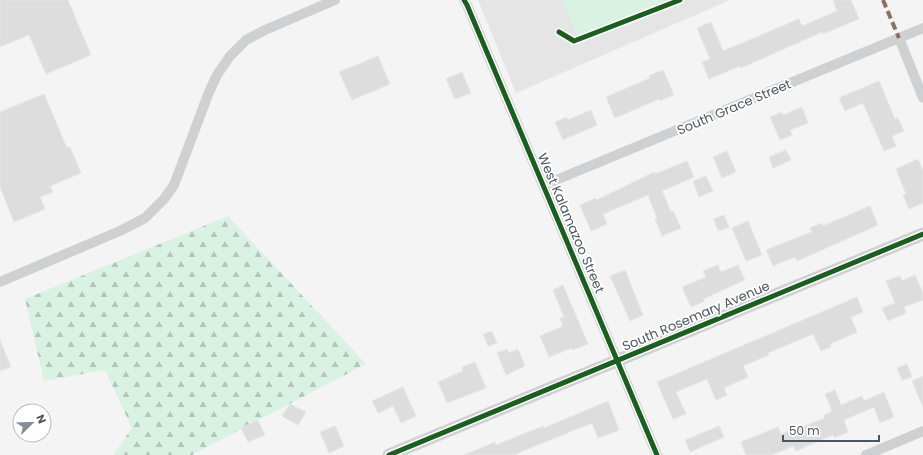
<svg xmlns="http://www.w3.org/2000/svg" width="923" height="455" font-family="Poppins,sans-serif">
	<style>
		.education { fill: #e6e5e6 }
		.forest { fill: url(#forest-firs) }
		.park { fill: #d9f2e3 }
		.building { fill: #ddddde; stroke: #e5e6e7 }
		.lines { fill: none; stroke-linecap: round; stroke-linejoin: round }
		.minor { stroke: #ced0d2; stroke-width: 10 }
		.tertiary { stroke: #ced0d2; stroke-width: 13 }
		.quiet { stroke: #8d6e63; stroke-width: 4; stroke-dasharray: 8 4; stroke-linecap: butt }
		.cycleway-casing { stroke: #fff; stroke-width: 8 }
		.cycleway { stroke: #1b5e20; stroke-width: 5 }
		.labels { text-anchor: middle; dominant-baseline: central; stroke-width: 3.5; stroke-linejoin: round; paint-order: stroke }
		.street-label { font-size: 13px; fill: #4a5661; stroke: #fff }
	</style>
	<defs>
		<pattern id="forest-firs" width="22" height="20" patternUnits="userSpaceOnUse"><rect width="22" height="20" fill="#d9f2e3"/><path d="M5 1l3.5 6h-7zM16 11l3.5 6h-7z" fill="#b2c7bb"/></pattern>
	</defs>
	<rect width="100%" height="100%" fill="#f4f4f4"/>
	<!-- education -->
	<path class="education" d="M478,0H730L516,93Z"/>
	<!-- forest -->
	<path class="forest" d="M228,216L366,364L192,455H113L132,428L105,370L44,381L25,299Z"/>
	<!-- park -->
	<path class="park" d="M562,0H666L584,34H576Z"/>
	<!-- building -->
	<path class="building" d="M0,0H68L91,55L46,74L29,35L0,47Z
		M833,0H851L859,19L823,34L822,32L741,68L740,66L709,79L702,62L710,59L697,28L711,22L723,51L799,19L802,26L837,11Z
		M378,56L390,84L352,100L339,72Z
		M663,70L674,95L660,101L659,99L615,118L606,97L650,78L649,76Z
		M462,72L471,93L455,99L446,79Z
		M879,81L895,119L898,118L904,131L892,136L896,146L884,151L863,103L845,111L839,98Z
		M44,94L67,148L70,147L81,173L50,186L53,192L40,197L45,209L14,222L0,187V112Z
		M802,107L808,123L790,130L792,135L780,140L770,117L782,112L783,115Z
		M591,110L597,125L563,140L555,122L567,117L568,120Z
		M786,150L791,160L773,168L769,157Z
		M727,151L736,172L722,178L713,157Z
		M918,159L923,171V203L909,209L903,195L906,194L896,169Z
		M687,161L694,177L662,191L671,212L673,211L681,228L662,236L655,219L657,218L648,195L603,214L607,224L591,231L580,205L596,198L597,200L654,172L655,174Z
		M706,176L713,191L699,197L693,181Z
		M870,206L878,225L797,261L795,257L773,266L766,250L812,232L810,228L822,223L823,226Z
		M724,215L729,227L718,231L714,219Z
		M748,221L762,255L746,261L732,228Z
		M718,265L721,272L738,265L745,280L703,299L705,301L691,307L682,287L706,277L703,271Z
		M625,270L643,315L630,321L610,276Z
		M915,275L923,293V300L904,307L906,313L888,321L882,308L895,303L886,281L900,276L902,281Z
		M563,285L588,344L573,350L572,348L549,357L540,336L563,326L560,318L564,317L553,290Z
		M857,297L863,312L851,317L857,332L830,344L831,347L821,351L813,334L768,353L769,355L743,366L748,377L724,388L727,395L716,400L707,379L676,392L686,414L673,419L657,382Z
		M492,331L497,343L488,346L483,334Z
		M0,340L11,367L0,371Z
		M507,349L508,353L518,349L525,366L506,375L497,353Z
		M475,362L486,388L447,403L438,382L463,371L462,367Z
		M907,364L912,377L902,380L897,368Z
		M923,376V407L912,381Z
		M403,387L416,416L401,423L393,406L378,413L372,401Z
		M835,390L841,405L862,396L864,401L884,392L894,417L880,423L874,407L844,420L848,432L834,438L833,435L796,451L794,446L771,455H746L741,442L778,427L781,434L802,425V427L825,418L824,415L832,411L825,394Z
		M608,401L619,430L598,438L592,423L513,455H464L495,442L496,445L543,426L544,428Z
		M290,404L306,412L298,425L282,416Z
		M258,420L265,435L248,442L241,428Z
		M335,426L344,446L329,453L320,432Z
		M719,426L724,437L690,452L685,440Z"/>
	<g class="lines">
		<!-- minor -->
		<path class="minor" d="M464,0L467,5L657,455
			M899,38L923,98
			M544,185L923,28
			M0,282L122,230L145,218L164,199L174,185L209,92L217,75L230,56L246,40L265,30L335,0
			M866,455L923,431"/>
		<!-- tertiary -->
		<path class="tertiary" d="M389,455L923,234"/>
		<!-- quiet -->
		<path class="quiet" d="M883,0L899,38"/>
		<defs>
			<path id="cycleway" d="M464,0L467,5L657,455
				M559,32L574,41L680,0
				M389,455L923,234"/>
		</defs>
		<!-- cycleway casing -->
		<use href="#cycleway" class="cycleway-casing"/>
		<!-- cycleway -->
		<use href="#cycleway" class="cycleway"/>
	</g>
	<g class="labels">
		<!-- street labels -->
		<g class="street-label">
			<text transform="translate(734 107) rotate(-23)">South Grace Street</text>
			<text transform="translate(571 223) rotate(67)">West Kalamazoo Street</text>
			<text transform="translate(696 316) rotate(-23)">South Rosemary Avenue</text>
		</g>
	</g>
	<!-- north arrow -->
	<g transform="translate(32 423) rotate(67)"><circle r="19" fill="#ffffff" stroke="#b7bbc0"/>
	<path d="M0-3L7 15L0 10L-7 15Z" fill="#868d94"/>
	<text y="-6" font-size="11" font-weight="bold" text-anchor="middle" fill="#4a5661">N</text>
	</g>
	<!-- scale -->
	<path d="M783 435v6h96v-6" fill="none" stroke="#4a5661" stroke-width="2"/>
	<text x="789" y="435" font-size="12" fill="#4a5661" stroke="#ffffff" stroke-width="3" paint-order="stroke">50 m</text>
</svg>
